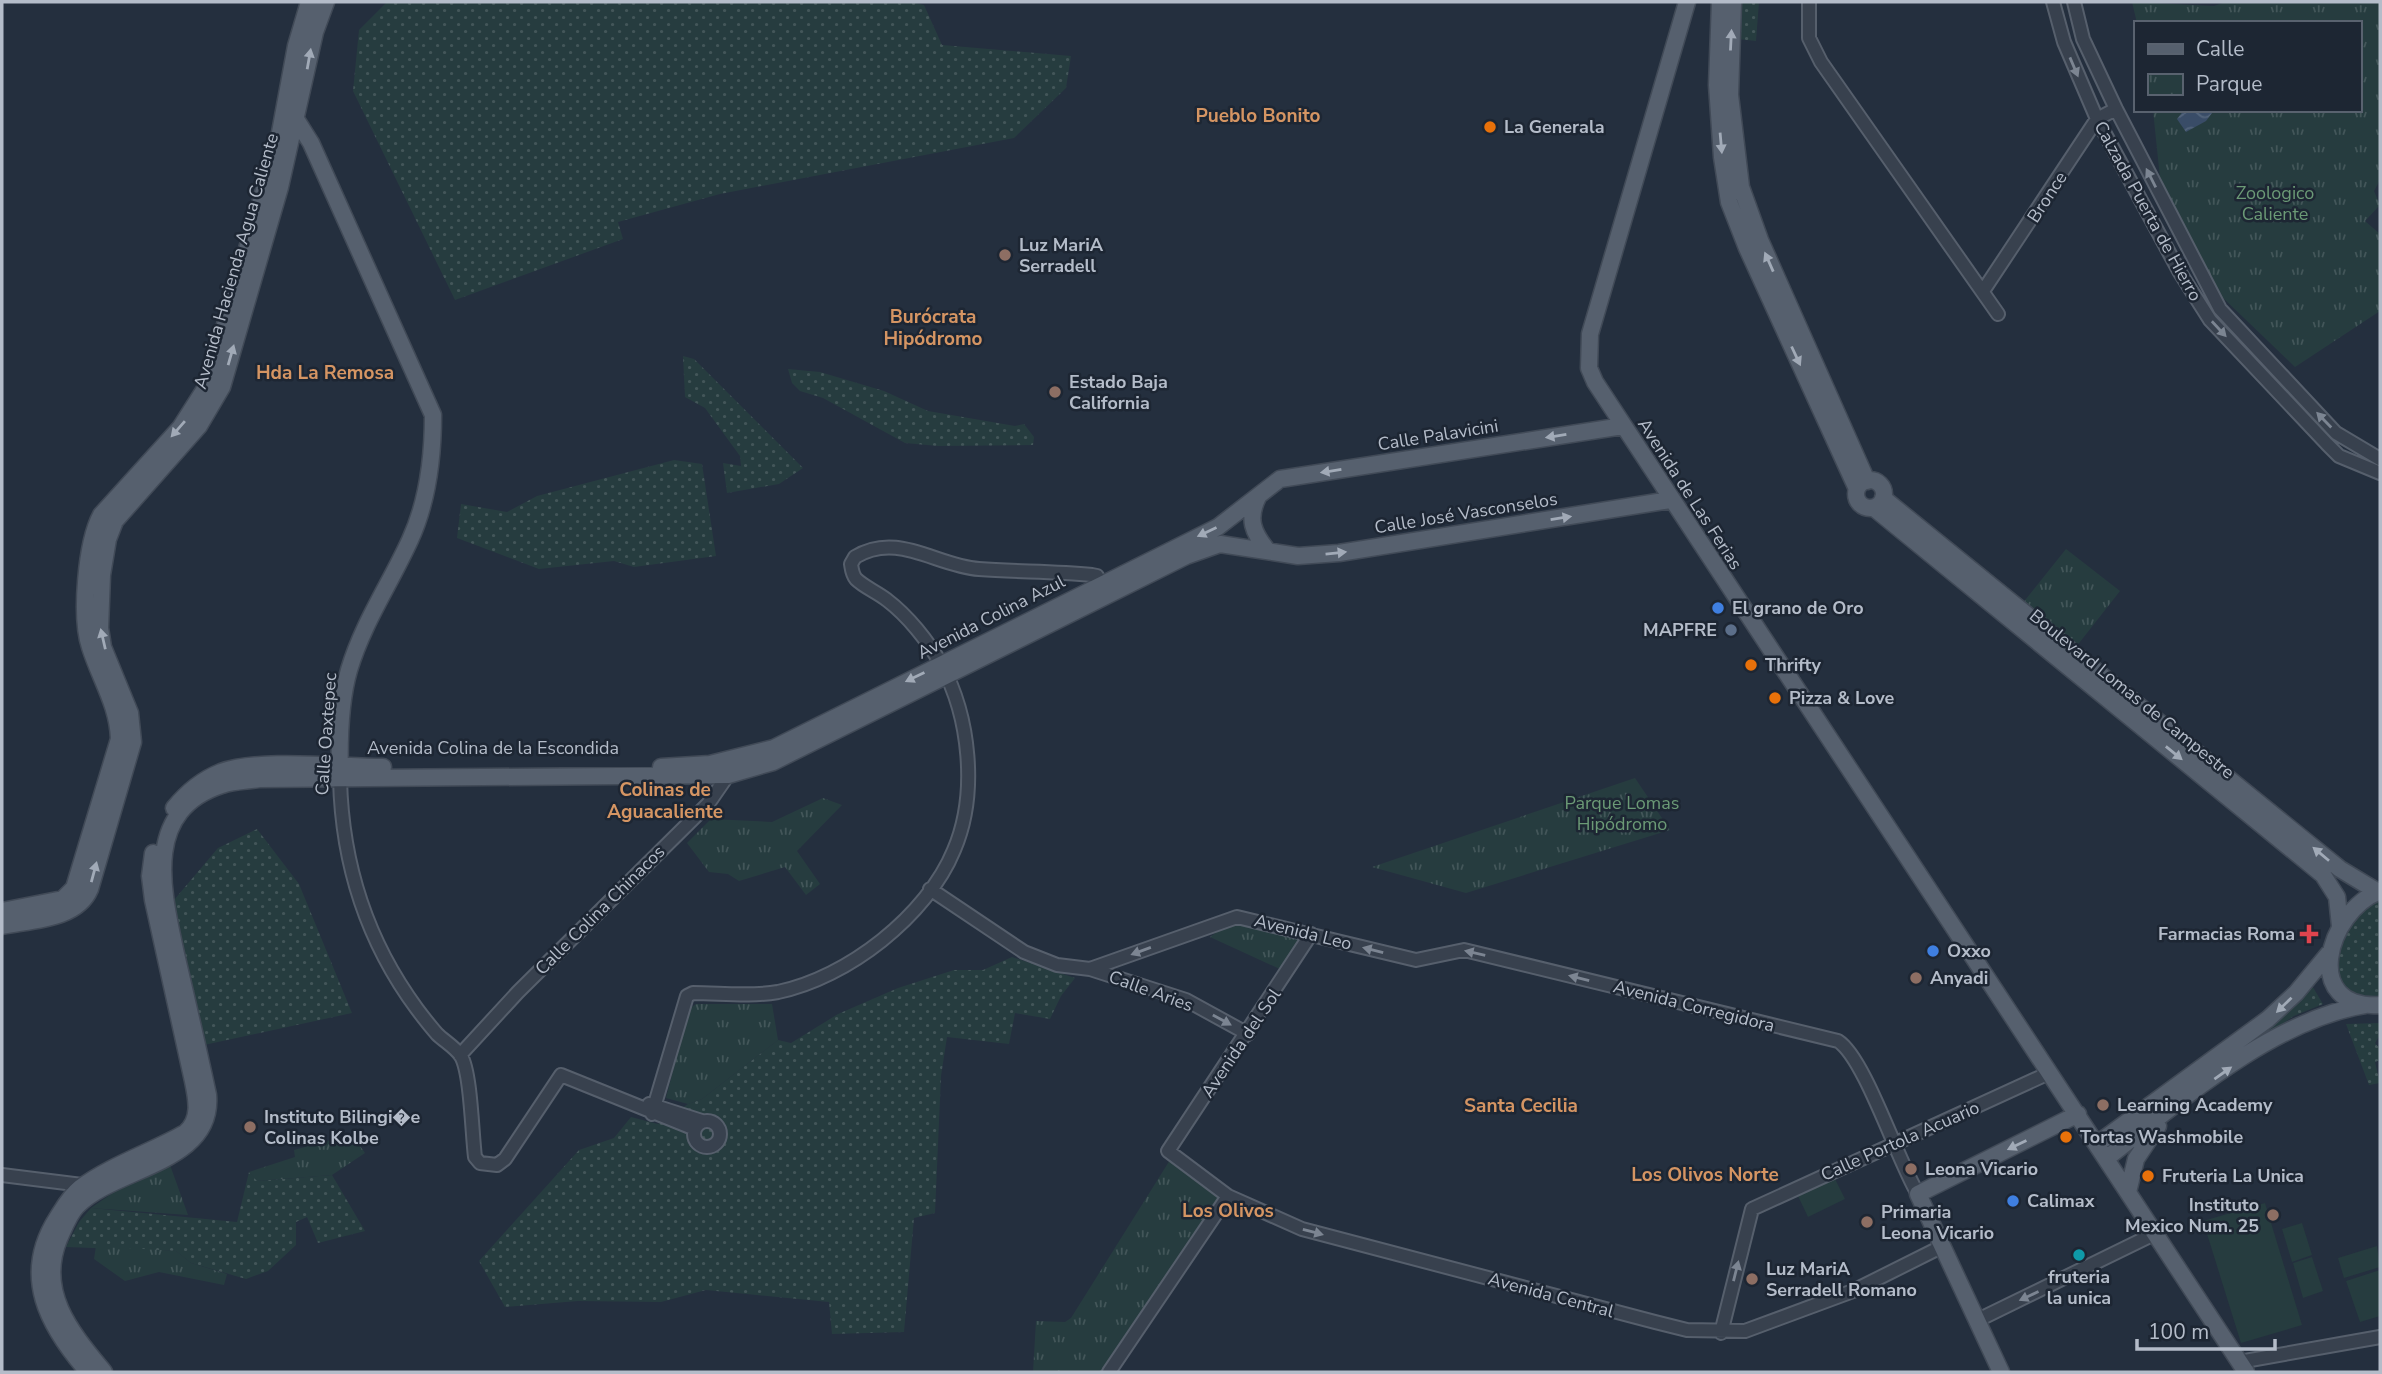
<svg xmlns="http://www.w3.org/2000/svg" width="2382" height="1374" font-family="'Nunito Sans',sans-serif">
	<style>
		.grass { fill: url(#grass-dots) }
		.park { fill: url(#park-tufts) }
		.pitch { fill: #263c3f }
		.water { fill: url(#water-waves) }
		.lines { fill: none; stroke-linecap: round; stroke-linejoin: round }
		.minor-casing { stroke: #565f6c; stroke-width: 16 }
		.major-casing { stroke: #414a57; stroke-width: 19 }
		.minor { stroke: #38414e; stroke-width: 12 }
		.major { stroke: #56606e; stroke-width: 16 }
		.oneway { fill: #a1aab7 }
		.oneway2 { fill: #7c8592 }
		.food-dot { fill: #e8710a; stroke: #1d2633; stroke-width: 2.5 }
		.education-dot { fill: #8d6e63; stroke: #1d2633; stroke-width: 2.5 }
		.shop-dot { fill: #3f7fe0; stroke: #1d2633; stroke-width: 2.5 }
		.service-dot { fill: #5c6f8a; stroke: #1d2633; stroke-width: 2.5 }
		.health-dot { fill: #e0444e; stroke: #1d2633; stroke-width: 2.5 }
		.culture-dot { fill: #0f9aa8; stroke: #1d2633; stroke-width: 2.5 }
		.labels { text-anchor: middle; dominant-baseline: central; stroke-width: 5; stroke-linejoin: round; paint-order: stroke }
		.poi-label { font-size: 18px; font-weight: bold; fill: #b4bcc9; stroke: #1d2633; text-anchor: start }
		.park-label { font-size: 18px; fill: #6b9a76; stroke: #1d2633 }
		.street-label { font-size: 18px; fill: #b4bcc9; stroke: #1d2633 }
		.neighbourhood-label { font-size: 19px; font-weight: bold; fill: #d59563; stroke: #1d2633 }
	</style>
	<defs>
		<pattern id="grass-dots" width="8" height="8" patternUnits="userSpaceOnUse" patternTransform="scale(1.75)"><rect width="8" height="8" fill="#263c3f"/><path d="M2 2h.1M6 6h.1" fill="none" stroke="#435659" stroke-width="1.8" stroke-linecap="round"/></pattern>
		<pattern id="park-tufts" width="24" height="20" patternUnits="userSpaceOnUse" patternTransform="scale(1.75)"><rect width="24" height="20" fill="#263c3f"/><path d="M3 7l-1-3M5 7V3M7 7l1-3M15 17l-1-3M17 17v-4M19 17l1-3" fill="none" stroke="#435659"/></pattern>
		<pattern id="water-waves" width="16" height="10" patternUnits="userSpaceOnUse" patternTransform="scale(1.75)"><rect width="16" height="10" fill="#394c67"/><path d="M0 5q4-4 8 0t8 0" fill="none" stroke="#53647b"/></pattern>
	</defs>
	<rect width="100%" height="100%" fill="#242f3e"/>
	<!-- grass -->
	<path class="grass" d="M387,2H912L924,5L942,45L1071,56L1066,88L1014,138L720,194L618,222L623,239L455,300L353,91L359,30Z
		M1740,2H1759L1756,41L1737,39Z
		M683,356L694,359L803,468L779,484L727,493L723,463L741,466L740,456L705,408L685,397Z
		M788,369L820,372L884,391L928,411L1015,426L1024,424L1034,437L1033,445L938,446L905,443L823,398L800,391L792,383Z
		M674,460L702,464L716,556L634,567L614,561L539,569L457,538L461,504L507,512L537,496Z
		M257,829L299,884L352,1013L204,1045L174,900L218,848Z
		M2380,900V997L2349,994L2332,977L2335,941L2368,905Z
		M1012,957L1075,978L1061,996L1050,1019L1015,1013L1009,1044L947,1037L941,1076L935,1213L914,1218L904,1332L832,1334L829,1302L706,1290L661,1302L578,1301L505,1307L479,1261L579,1150L614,1138L631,1117L658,1124L688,1104L702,1099L778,1040L791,1043L838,1014L898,988L954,970H983Z
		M2311,984L2323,1004L2294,1016L2167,1100Z
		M2380,1023V1035L2375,1043L2380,1049V1060L2375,1062L2380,1083L2369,1085L2346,1024Z
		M249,1172L258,1181L332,1175L365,1231L318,1243L307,1217L296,1222V1245L268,1271L246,1279L191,1263L176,1251L66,1247L79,1222L91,1208L237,1222Z"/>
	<!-- park -->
	<path class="park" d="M2132,2L2214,6L2226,2H2380V180L2374,191L2380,205L2365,221L2380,234V311L2295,367L2219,294L2160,178L2153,110H2359V23H2137Z
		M2066,549L2120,591L2076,647L2022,604Z
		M1635,778L1670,830L1466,893L1372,867Z
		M823,798L842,805L797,851L820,884L806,895L785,867L739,881L728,874L709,872L687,843L711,819L772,822Z
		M1233,920L1307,936L1282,970L1210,937Z
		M707,1004H772L778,1040L702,1099L688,1104L666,1098L689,1009L696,1004Z
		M342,1137L355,1139L365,1153L332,1175L257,1181L249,1172L295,1157L294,1150Z
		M1170,1160L1221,1198L1105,1372H1033L1036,1321L1065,1322L1071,1318Z
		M170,1165L188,1215L91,1208L114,1192Z
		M96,1246L176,1251L191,1263L227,1274L224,1285L159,1272L125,1281L94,1259Z"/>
	<!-- pitch -->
	<path class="pitch" d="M1834,1177L1845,1199L1808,1217L1797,1194Z
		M2265,1203L2302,1325L2241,1343L2203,1221Z
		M2302,1223L2312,1255L2292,1262L2282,1229Z
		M2377,1246L2380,1267L2344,1278L2338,1258Z
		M2312,1257L2323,1291L2303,1298L2293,1263Z
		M2380,1270V1316L2360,1322L2346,1281Z"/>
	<!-- water -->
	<path class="water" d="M2184,110H2212V113L2206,121L2186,132L2177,119Z"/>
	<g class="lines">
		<defs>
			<path id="minor" d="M1809,2V38L1821,62L1998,314
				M2053,2L2064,42L2097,119L2179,271L2210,320L2327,444L2339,456L2380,473
				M2074,2L2083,39L2116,109L2220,309L2336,433L2380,459
				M1983,291L2097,119L2116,109
				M340,779C342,863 366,940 417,1009C423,1017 430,1026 437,1034C444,1041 455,1047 461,1056C471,1073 472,1134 475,1157L480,1163L497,1165L505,1159L561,1075L695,1129
				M930,889L1024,952L1057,965L1090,969L1186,1000L1248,1034
				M1311,934L1168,1151L1228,1196L1302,1229L1655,1322L1687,1330L1745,1331L1853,1291L1943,1246
				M1090,969L1237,917L1416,960L1464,950L1838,1041C1865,1058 1898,1162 1918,1194
				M460,1055L518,992L708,804L728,775V768
				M649,1104L702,1121
				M652,1114L687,996L693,993C720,993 750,997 778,992C847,978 927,916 954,850C978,794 970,717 941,664C928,641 908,616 887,600C877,592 864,587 856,579C852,574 852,570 851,564L855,557C898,531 936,566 979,569C1017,572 1054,571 1092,575L1097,576L1104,590
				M694 1134a13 13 0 1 1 26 0a13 13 0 1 1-26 0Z
				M2,1175L90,1186
				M1978,1320L2156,1233
				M1721,1333L1752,1209L2049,1073
				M2239,1362L2380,1337
				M1109,1372L1228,1196"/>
			<path id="major" d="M1687,2L1590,334L1589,368L1595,382C1811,713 2028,1043 2246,1372
				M1720,2L1717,85L1722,157L1729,202L1747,248L1857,489
				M1733,2L1730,95L1741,187L1760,240L1867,481
				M294,116L311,143L433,415C433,457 428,501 410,540C390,584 363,623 349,670C340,701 339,743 340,776
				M1856 494a14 14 0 1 1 28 0a14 14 0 1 1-28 0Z
				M1258,497C1247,519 1253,533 1268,551
				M1883,498L2340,869L2378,892
				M1874,508L2323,875L2337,897L2340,926
				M661,767L710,764L774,748L1218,527L1280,479L1623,426
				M174,808C187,792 201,780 221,772C260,758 340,767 383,767
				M2380,891C2326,912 2301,1010 2380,1005
				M2,911L63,899L74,888L119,739C118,705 100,679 90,647C80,617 86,543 101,515L180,428L208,384L279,138L296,46L309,2
				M2,926C31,920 77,920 90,889L133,742L130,713L103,647L100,628L102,575L108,539L115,521L199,426L222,387L280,187L315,32L326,2
				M2097,1144L2268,1019L2296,993L2329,953
				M2107,1158C2180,1101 2273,1020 2365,1005
				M2128,1192L2136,1159L2158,1126
				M88,1372C48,1326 20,1276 57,1218C64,1207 70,1196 80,1188C111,1165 151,1152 185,1133C201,1120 197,1100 193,1081L153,900L150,876L153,853
				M104,1372C72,1333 37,1293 59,1239C64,1228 69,1214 77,1206C116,1167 214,1164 208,1095C198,1048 187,1001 176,954C163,893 141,811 222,785C233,781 247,781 259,779L728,775L773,762L1186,556L1220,544L1298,556L1339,553L1670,500
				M2001,1372L1918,1194L2078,1114"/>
		</defs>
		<!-- minor casing -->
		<use href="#minor" class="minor-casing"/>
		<!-- major casing -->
		<use href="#major" class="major-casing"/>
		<!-- minor -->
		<use href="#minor" class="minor"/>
		<!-- major -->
		<use href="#major" class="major"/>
	</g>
	<!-- one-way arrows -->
	<defs><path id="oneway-solid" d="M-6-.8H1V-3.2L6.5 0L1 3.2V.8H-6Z" transform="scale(1.75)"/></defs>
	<g class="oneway">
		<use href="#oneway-solid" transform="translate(1731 40) rotate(-87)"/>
		<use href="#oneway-solid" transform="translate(309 59) rotate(-80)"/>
		<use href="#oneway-solid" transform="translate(1721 143) rotate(85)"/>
		<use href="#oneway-solid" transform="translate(1769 262) rotate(-114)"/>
		<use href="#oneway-solid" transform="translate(231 355) rotate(-74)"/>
		<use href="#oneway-solid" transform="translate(1796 356) rotate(65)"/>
		<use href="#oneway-solid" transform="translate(178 429) rotate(131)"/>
		<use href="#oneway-solid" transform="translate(1556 436) rotate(171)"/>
		<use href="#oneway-solid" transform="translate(1331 471) rotate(171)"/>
		<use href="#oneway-solid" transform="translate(1561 518) rotate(-9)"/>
		<use href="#oneway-solid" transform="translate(1207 532) rotate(155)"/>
		<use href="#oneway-solid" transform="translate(1336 553) rotate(-6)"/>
		<use href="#oneway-solid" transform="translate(103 639) rotate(-103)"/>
		<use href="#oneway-solid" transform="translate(915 677) rotate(154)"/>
		<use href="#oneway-solid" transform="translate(2174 753) rotate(39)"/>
		<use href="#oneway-solid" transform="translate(2321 854) rotate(-140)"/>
		<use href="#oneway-solid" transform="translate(94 872) rotate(-75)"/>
		<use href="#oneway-solid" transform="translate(2284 1005) rotate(136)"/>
		<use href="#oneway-solid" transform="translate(2223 1073) rotate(-35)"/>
		<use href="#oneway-solid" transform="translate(2017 1145) rotate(154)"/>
	</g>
	<g class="oneway2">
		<use href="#oneway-solid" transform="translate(2074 67) rotate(67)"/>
		<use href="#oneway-solid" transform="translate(2151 178) rotate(-117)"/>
		<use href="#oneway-solid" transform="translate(2219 329) rotate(47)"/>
		<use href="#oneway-solid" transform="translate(2324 420) rotate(-134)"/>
		<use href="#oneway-solid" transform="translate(1373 950) rotate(-166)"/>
		<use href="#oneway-solid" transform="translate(1141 951) rotate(160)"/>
		<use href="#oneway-solid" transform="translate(1475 953) rotate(-167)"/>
		<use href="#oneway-solid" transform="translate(1579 978) rotate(-166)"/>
		<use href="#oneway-solid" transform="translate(1222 1020) rotate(29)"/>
		<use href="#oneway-solid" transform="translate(1313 1232) rotate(15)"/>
		<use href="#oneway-solid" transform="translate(1736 1271) rotate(-76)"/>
		<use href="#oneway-solid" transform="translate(2029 1296) rotate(155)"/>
	</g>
	<!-- markers -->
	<g class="food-dot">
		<circle cx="1490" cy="127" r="7"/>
		<circle cx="1751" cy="665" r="7"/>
		<circle cx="1775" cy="698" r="7"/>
		<circle cx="2066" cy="1137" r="7"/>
		<circle cx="2148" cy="1176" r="7"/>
	</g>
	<g class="education-dot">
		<circle cx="1005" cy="255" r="7"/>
		<circle cx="1055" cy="392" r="7"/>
		<circle cx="1916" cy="978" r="7"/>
		<circle cx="2103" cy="1105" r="7"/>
		<circle cx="250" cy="1127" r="7"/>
		<circle cx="1911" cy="1169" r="7"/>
		<circle cx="2273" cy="1215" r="7"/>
		<circle cx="1867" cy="1222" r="7"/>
		<circle cx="1752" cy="1279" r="7"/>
	</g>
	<g class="shop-dot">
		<circle cx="1718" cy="608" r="7"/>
		<circle cx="1933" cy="951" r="7"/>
		<circle cx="2013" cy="1201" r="7"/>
	</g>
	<circle class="service-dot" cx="1731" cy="630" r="7"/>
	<path class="health-dot" d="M2305.5 923.5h7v7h7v7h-7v7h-7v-7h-7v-7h7z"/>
	<circle class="culture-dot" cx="2079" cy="1255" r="7"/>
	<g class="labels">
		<!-- poi labels -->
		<g class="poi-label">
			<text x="1504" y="127">La Generala</text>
			<text x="1019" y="245">Luz MariA<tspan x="1019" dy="21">Serradell</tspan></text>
			<text x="1069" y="382">Estado Baja<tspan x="1069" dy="21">California</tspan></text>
			<text x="1732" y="608">El grano de Oro</text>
			<text x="1717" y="630" text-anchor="end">MAPFRE</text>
			<text x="1765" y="665">Thrifty</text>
			<text x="1789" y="698">Pizza &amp; Love</text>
			<text x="2295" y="934" text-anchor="end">Farmacias Roma</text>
			<text x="1947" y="951">Oxxo</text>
			<text x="1930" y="978">Anyadi</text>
			<text x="2117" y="1105">Learning Academy</text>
			<text x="264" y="1117">Instituto Bilingi�e<tspan x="264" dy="21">Colinas Kolbe</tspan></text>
			<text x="2080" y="1137">Tortas Washmobile</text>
			<text x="1925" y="1169">Leona Vicario</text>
			<text x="2162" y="1176">Fruteria La Unica</text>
			<text x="2027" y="1201">Calimax</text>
			<text x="2259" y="1205" text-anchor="end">Instituto<tspan x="2259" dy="21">Mexico Num. 25</tspan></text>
			<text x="1881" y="1212">Primaria<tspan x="1881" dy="21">Leona Vicario</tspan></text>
			<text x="1766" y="1269">Luz MariA<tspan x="1766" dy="21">Serradell Romano</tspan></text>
			<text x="2079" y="1277" text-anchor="middle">fruteria<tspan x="2079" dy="21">la unica</tspan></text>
		</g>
		<!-- park labels -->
		<g class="park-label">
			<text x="2275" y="193">Zoologico<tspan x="2275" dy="21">Caliente</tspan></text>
			<text x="1622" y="803">Parque Lomas<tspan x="1622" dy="21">Hipódromo</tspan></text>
		</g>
		<!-- street labels -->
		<g class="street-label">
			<text transform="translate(2047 197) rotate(-57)">Bronce</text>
			<text transform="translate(2148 211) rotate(61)">Calzada Puerta de Hierro</text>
			<text transform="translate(236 261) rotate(-74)">Avenida Hacienda Agua Caliente</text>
			<text transform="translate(1438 435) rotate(-9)">Calle Palavicini</text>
			<text transform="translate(1690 494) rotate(57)">Avenida de Las Ferias</text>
			<text transform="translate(1466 513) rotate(-9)">Calle José Vasconselos</text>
			<text transform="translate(991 617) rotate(-27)">Avenida Colina Azul</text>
			<text transform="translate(2132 694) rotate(39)">Boulevard Lomas de Campestre</text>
			<text transform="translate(326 734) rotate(-86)">Calle Oaxtepec</text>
			<text x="493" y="748">Avenida Colina de la Escondida</text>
			<text transform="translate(600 910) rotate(-45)">Calle Colina Chinacos</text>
			<text transform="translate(1303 932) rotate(14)">Avenida Leo</text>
			<text transform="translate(1151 991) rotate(20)">Calle Aries</text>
			<text transform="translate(1694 1006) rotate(14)">Avenida Corregidora</text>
			<text transform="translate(1241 1043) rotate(-56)">Avenida del Sol</text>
			<text transform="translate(1900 1141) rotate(-24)">Calle Portola Acuario</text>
			<text transform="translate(1551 1295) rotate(15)">Avenida Central</text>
		</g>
		<!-- neighbourhood labels -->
		<g class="neighbourhood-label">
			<text x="1258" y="116">Pueblo Bonito</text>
			<text x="933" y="317">Burócrata<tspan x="933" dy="22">Hipódromo</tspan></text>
			<text x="325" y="373">Hda La Remosa</text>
			<text x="665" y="790">Colinas de<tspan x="665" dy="22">Aguacaliente</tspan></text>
			<text x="1521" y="1106">Santa Cecilia</text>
			<text x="1705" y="1175">Los Olivos Norte</text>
			<text x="1228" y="1211">Los Olivos</text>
		</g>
	</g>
	<!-- border -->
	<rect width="2382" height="1374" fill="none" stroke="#b4bcc9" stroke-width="7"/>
	<!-- legend -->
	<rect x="2134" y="21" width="228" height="91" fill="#1d2633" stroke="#59626f" stroke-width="2"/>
	<rect x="2148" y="44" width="35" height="10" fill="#56606e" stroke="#59626f" stroke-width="2"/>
	<text x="2196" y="56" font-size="21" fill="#b4bcc9">Calle</text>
	<rect x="2148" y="74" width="35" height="21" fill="url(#park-tufts)" stroke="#59626f" stroke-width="2"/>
	<text x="2196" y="91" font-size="21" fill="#b4bcc9">Parque</text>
	<!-- scale -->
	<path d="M2137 1339v10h138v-10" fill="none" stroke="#b4bcc9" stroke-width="3.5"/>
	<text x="2148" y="1339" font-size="21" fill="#b4bcc9" stroke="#1d2633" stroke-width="5" paint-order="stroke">100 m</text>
</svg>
